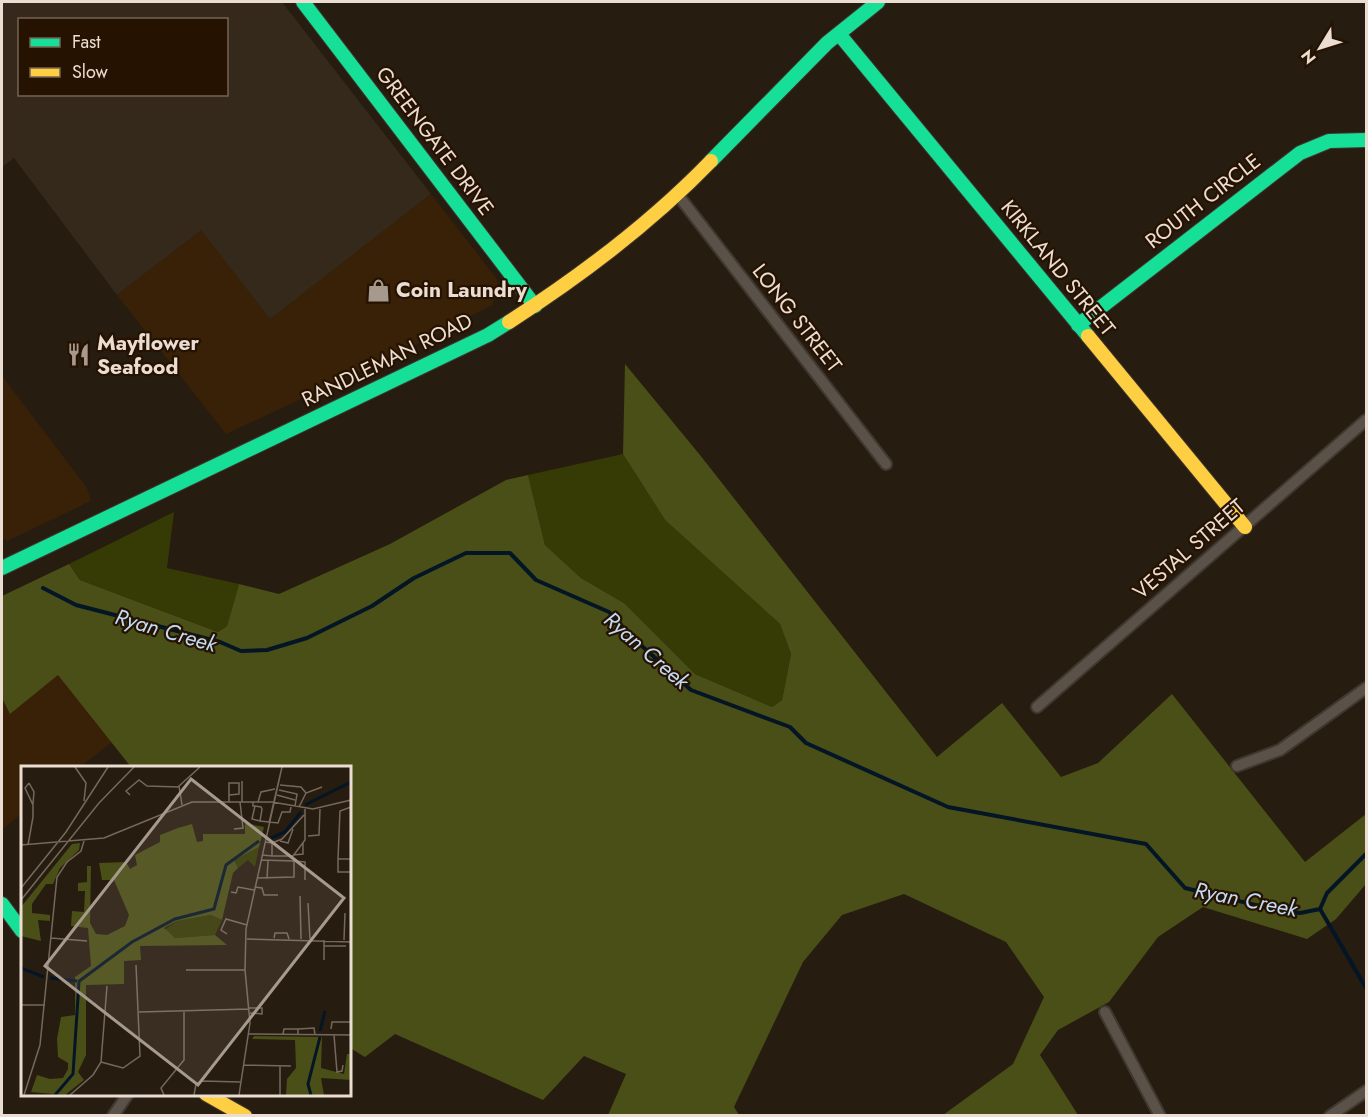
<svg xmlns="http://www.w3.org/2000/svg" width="1368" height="1117" font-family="Jost,sans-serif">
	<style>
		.built { fill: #382107 }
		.industrial { fill: #34291a; fill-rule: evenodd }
		.green { fill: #363a05 }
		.forest { fill: #494f16 }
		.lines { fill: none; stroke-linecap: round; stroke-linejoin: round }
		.stream { stroke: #041526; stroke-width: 4 }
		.street-casing { stroke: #40372f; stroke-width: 14 }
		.fast-casing { stroke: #40372f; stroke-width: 16 }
		.slow-casing { stroke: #40372f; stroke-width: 16 }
		.street { stroke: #5a5148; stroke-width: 10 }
		.fast { stroke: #16e098; stroke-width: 14 }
		.slow { stroke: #ffcf43; stroke-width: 14 }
		.labels { text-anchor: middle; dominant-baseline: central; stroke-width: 4.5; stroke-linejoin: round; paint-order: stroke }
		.street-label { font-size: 21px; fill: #ebddd1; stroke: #261201 }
		.poi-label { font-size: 21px; font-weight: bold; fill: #ebddd1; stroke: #261201; text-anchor: start }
		.water-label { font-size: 22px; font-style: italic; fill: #c0dbf5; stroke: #261201 }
		.inset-river { fill: none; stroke: #041526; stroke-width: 3 }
		.inset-road { fill: none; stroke: #75695d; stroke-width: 1.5 }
		.view { fill: #a6998d; fill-opacity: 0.15; stroke: #a6998d; stroke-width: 3 }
		.inset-edge { fill: none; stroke: #ebddd1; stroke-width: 3 }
	</style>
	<rect width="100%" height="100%" fill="#271c10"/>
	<!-- built -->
	<path class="built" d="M431,194L497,279L499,290L492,305L410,348L226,434L117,295L201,229L270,318Z
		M2,376L87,488L91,501L7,541L2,538Z
		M58,674L112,742L80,767L22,768V813L2,830V698L10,714Z"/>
	<!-- industrial -->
	<path class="industrial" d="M2,2H282L431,194L270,319L201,230L117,295L14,158L2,167ZM20,20H226V94H20Z"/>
	<!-- green -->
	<path class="green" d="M623,454L665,520L780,624L791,654L782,700L772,707L695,674L624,603L581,578L545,545L528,475Z
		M174,512L167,568L239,584L227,626L218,632L80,580L69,564Z"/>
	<!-- forest -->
	<path class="forest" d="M625,364L700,455L937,757L1002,703L1061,777L1098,763L1172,694L1305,862L1366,814V884L1336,919L1307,939L1203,907L1158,937L1109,1002L1058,1030L1040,1055L1078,1115H943L1013,1064L1044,997L1006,942L904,894L842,915L803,962L734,1107L739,1115H608L626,1074L584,1056L543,1100L395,1034L365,1057L350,1048V768L131,767L58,675L10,714L2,698V596L69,564L80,580L218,632L227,626L239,584L279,594L390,544L506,480L528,475L545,545L581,578L624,603L695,674L772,707L782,700L791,654L780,624L665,520L623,454Z"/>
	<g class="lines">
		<!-- stream -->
		<path class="stream" d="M43,588L76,605L220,642L241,651L267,650L307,638L372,606L414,578L466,553H510L536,580L609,612L634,639L691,690L790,727L806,743L948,807L1146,844L1185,888L1276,910L1300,913L1320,909
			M1320,909L1366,988
			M1320,909L1327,893L1366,854"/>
		<defs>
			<path id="street" d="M678,195L886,464
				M1037,707L1366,420
				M1237,766L1280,750L1366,688
				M1105,1012L1160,1116
				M113,1116L128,1094
				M1330,1116L1366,1091"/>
			<path id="fast" d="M303,2L535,306
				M839,34L1088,336
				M711,161L827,43L878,2
				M1078,325L1300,153L1329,141L1366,140
				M2,568L488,335L509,322
				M2,904L22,931"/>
			<path id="slow" d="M509,322C582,275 651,223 711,161
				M1088,336L1245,527
				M206,1094L245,1116"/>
		</defs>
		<!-- street casing -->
		<use href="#street" class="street-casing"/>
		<!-- fast casing -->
		<use href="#fast" class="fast-casing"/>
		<!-- slow casing -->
		<use href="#slow" class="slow-casing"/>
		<!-- street -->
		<use href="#street" class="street"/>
		<!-- fast -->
		<use href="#fast" class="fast"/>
		<!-- slow -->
		<use href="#slow" class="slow"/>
	</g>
	<!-- icons -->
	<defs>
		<symbol id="shop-bare" viewBox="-9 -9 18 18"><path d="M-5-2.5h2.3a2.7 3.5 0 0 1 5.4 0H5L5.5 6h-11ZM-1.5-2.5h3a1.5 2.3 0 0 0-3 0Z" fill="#a6998d" stroke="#261201" stroke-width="2.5" paint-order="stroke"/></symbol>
		<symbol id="restaurant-bare" viewBox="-9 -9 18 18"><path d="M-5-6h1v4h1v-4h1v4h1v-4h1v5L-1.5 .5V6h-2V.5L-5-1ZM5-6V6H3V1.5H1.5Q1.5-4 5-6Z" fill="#a6998d" stroke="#261201" stroke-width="2.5" paint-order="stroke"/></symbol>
	</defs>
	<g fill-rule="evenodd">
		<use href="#shop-bare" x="362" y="274" width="33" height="33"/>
		<use href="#restaurant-bare" x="62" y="338" width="33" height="33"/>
	</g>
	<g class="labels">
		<!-- street labels -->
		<g class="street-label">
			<text transform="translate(435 141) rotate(53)">GREENGATE DRIVE</text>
			<text transform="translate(1203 201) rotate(-38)">ROUTH CIRCLE</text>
			<text transform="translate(1058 268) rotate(51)">KIRKLAND STREET</text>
			<text transform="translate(797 318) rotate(52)">LONG STREET</text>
			<text transform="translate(387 360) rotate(-26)">RANDLEMAN ROAD</text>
			<text transform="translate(1189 549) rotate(-41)">VESTAL STREET</text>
		</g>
		<!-- poi labels -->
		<g class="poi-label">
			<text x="396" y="290">Coin Laundry</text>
			<text x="97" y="343">Mayflower<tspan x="97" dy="24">Seafood</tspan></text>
		</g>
		<!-- water labels -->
		<g class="water-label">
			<text transform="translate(166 630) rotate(16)">Ryan Creek</text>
			<text transform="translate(647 650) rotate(41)">Ryan Creek</text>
			<text transform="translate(1246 899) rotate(11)">Ryan Creek</text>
		</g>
	</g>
	<!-- overview -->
	<g transform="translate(21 766)">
		<rect width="330" height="330" fill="#271c10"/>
		<path d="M235,81H238L234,101L227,94L217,102L213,94ZM190,149L201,154L194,169L154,172L143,164L156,155Z" fill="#363a05"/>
		<path d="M224,57L243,61L238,81L213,94L217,102L212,107L201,154L190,149L156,155L143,162L154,172L194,169L206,179L119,180L120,194L103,195V218L65,219V289L57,306L63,314L44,329L10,326L16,309L29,313L42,312L47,303V297L37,291L36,273L40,251L54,249V211L70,200L67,162L50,160L51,145L63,146L64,125H57V117L66,116V100H70L69,157L75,168L86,169L104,160L108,149L93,114H81L78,97L105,96L109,103L116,99L114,89L139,76V69L157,62L171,58L176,76L182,75V68H224ZM59,77L58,84L39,102L32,118H25L11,138V147L29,149V155L17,154L20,175L0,170V141L51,78ZM233,270L301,271L300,302L323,308L326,288H330V314L300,312L303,329H265L266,313L275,302L274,274L231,273Z" fill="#494f16"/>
		<path class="inset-river" d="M284,39L330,16M250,72L264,66L280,46M0,202L23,211M29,212L56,215M57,216L111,176L154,153L193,143L205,99L238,75M299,265L304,245M34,329L52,308L58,216M290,329L287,318L299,271"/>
		<path class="inset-road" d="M54,1L65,17L63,35M221,15V36M8,17L13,26L12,38M259,19L280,21L285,27M258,24L276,28L274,40M109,29L105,25L118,14L126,20L158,21M256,29L274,34M208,36V17H218V28L208,29M232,36V40H234L240,41L241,43L239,55L231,53L234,40M237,36L240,26L254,23M161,39L158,20L179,1M278,41L285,27L301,21M330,41L319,45L317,93H330M239,55L257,57L261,46H269L270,41M248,57L261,1M213,63L222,62L219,36M287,70L298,69L299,43M259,75L267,77L272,63M251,77L261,73L283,49M0,79L83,72L171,36H251L292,43L330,34M7,79L12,51V39L4,22L8,17M241,89L251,90V77L244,76M272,89L282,88V76M251,90H272L284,74V43M317,93V106H330M273,95L284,96V114M236,112L273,111V95L240,94M246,113L247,95M234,121L241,122L243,129H257M0,122L45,66L87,1M210,126L215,127L217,121L233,124M279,130L280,173M0,134L78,37L113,1M287,137L289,173M206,168L200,164L205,153L226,159M30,172L66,175M253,172L254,167H266L268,173M226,173L330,176M303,174V194M323,174L324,147M303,180H325M165,204H224M0,239H24M228,242H241V248L229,247M118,246L228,243M277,263L293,262L294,269M310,263L311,256H330M228,268L330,269M262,268L263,263H277V268M313,269L316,306L321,305L322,299M80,296L102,302L119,290L115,199M223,299L270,300M3,329L19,279L36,111L46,96L60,85L63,75M49,329L72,309L80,296L86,220M143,329L140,322L163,294V245M173,329L175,318L181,315L220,316M218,329L229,257L224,204L225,163L259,10M259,329V300"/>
		<path class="view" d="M170,13L323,132L177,319L24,200Z"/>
		<rect width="330" height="330" class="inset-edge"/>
	</g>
	<!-- border -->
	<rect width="1368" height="1117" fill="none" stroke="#ebddd1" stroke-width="6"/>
	<!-- legend -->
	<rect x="18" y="18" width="210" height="78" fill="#261201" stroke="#756354" stroke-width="1.5"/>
	<rect x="30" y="38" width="30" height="9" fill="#16e098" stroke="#756354" stroke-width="1.5"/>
	<text x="72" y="48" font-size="18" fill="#ebddd1">Fast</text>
	<rect x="30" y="68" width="30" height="9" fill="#ffcf43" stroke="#756354" stroke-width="1.5"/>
	<text x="72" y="78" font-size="18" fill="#ebddd1">Slow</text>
	<!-- north arrow -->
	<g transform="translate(1320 48) rotate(232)" stroke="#261201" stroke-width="4.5" paint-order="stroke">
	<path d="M0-4.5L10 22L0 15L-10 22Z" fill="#ebddd1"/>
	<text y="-9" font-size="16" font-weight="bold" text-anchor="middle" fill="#ebddd1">N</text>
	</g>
</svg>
